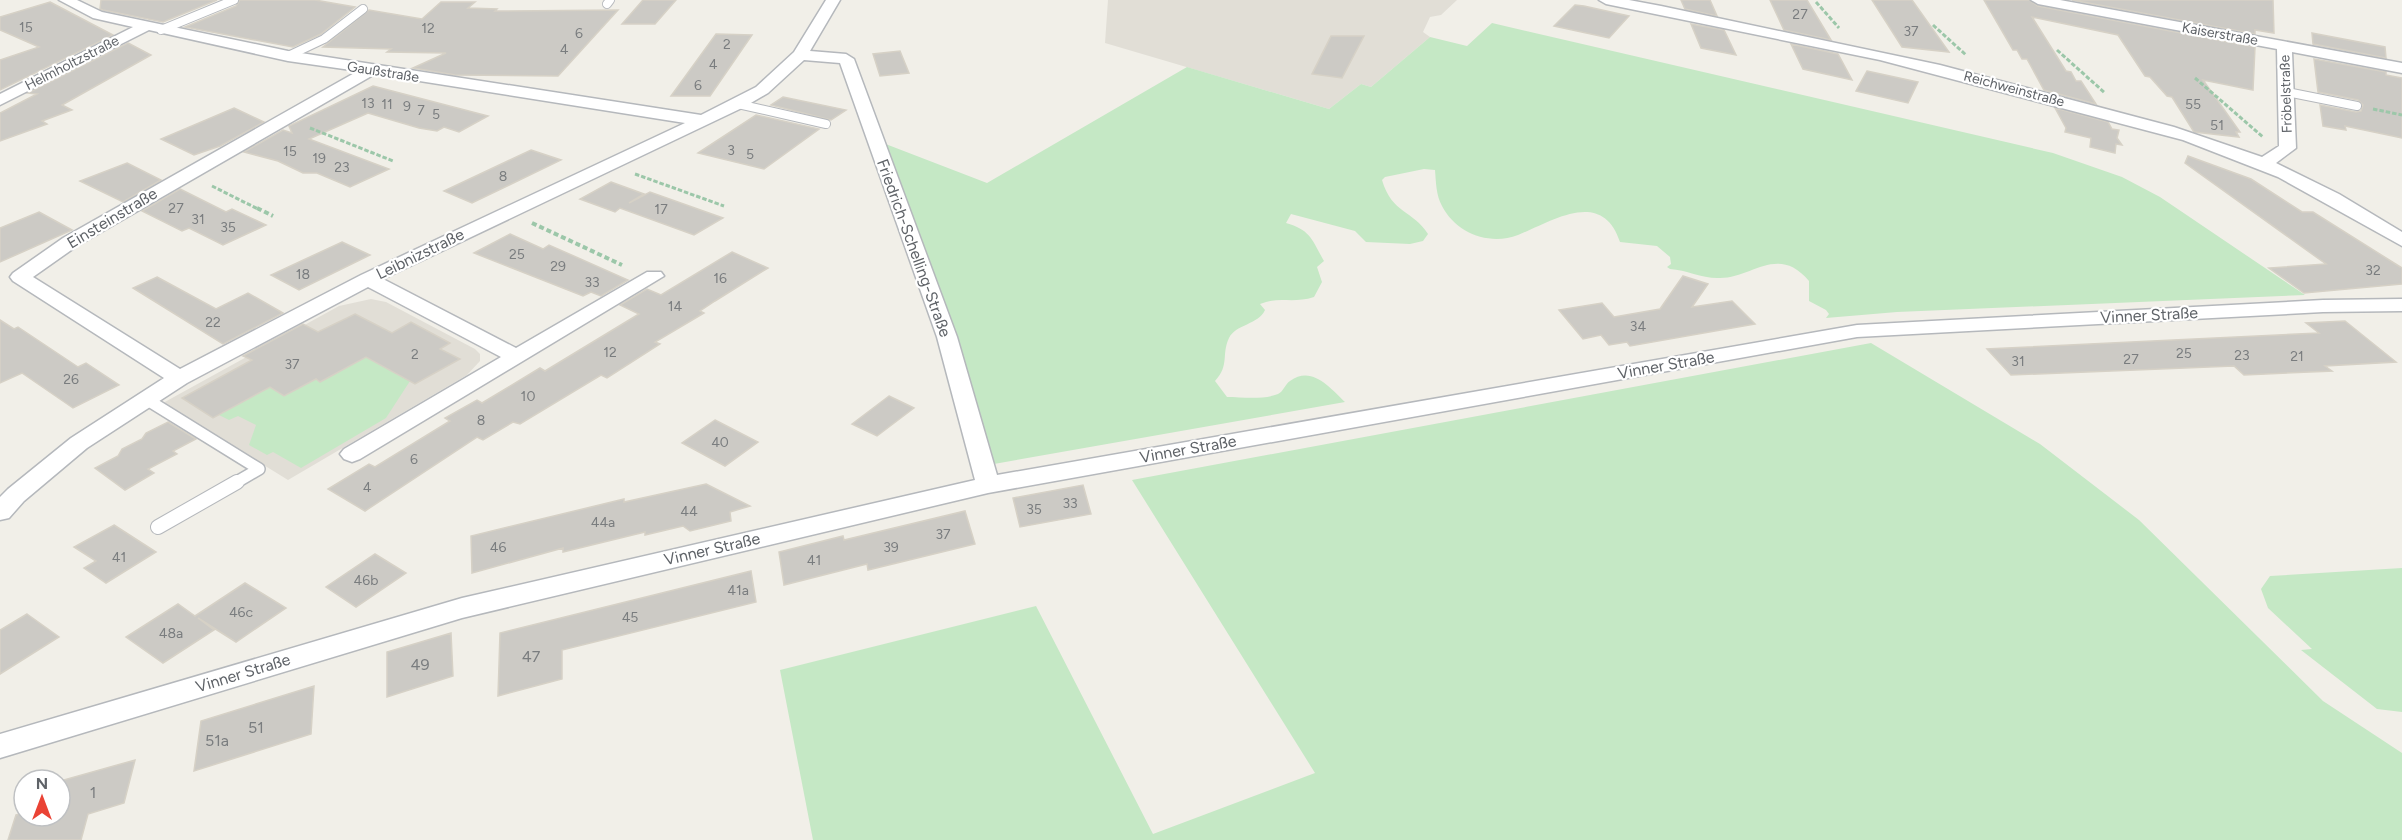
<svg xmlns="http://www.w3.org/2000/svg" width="2402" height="840" font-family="Figtree,sans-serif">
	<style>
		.education { fill: #e1ded6 }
		.green { fill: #c5e8c5 }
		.building { fill: #cccac5; stroke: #d6d1c6; stroke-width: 1.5 }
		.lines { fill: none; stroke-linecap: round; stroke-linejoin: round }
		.service-far2-casing { stroke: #b5b8bc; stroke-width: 10 }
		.service-far1-casing { stroke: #b5b8bc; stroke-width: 14 }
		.service-casing { stroke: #b5b8bc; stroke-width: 16 }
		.minor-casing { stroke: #b5b8bc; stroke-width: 3 }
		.path-far1 { stroke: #9cc7a9; stroke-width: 3; stroke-dasharray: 4.5 2; stroke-linecap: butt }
		.path { stroke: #9cc7a9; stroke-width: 4; stroke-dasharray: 5 3; stroke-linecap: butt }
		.service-far2 { stroke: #fff; stroke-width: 8 }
		.service-far1 { stroke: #fff; stroke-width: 11 }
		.service { stroke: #fff; stroke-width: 14 }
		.minor { fill: #fff; fill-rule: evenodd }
		.labels { text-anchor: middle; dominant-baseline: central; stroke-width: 4.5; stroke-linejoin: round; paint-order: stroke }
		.number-label { font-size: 14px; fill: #7a7d7f }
		.far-street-label { font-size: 14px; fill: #5f6368; stroke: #fff }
		.street-label { font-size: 16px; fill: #5f6368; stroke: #fff }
		.near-number-label { font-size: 16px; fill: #7a7d7f }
	</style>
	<rect width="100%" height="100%" fill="#f1efe8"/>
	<!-- education -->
	<path class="education" d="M1108,0H1457L1441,15L1430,17L1423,32L1430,37L1371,87L1361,84L1329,109L1105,43Z
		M371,299L386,302L475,349L480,354V361L467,375L288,480L163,403L339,306Z"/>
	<!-- green -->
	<path class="green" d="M1492,23L2053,153L2122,177L2160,197L2305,295L1897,312L1826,318L1829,314L1826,310L1809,301V281C1778,244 1752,278 1720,278C1703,279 1687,270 1670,269L1667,267L1671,264L1670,257L1657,246L1620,242C1602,187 1551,222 1518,235C1489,246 1456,233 1442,206C1436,195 1436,182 1435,170L1424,169L1385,177L1382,180C1392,214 1413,210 1428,234L1423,241L1410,244L1366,242L1355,231L1291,214L1286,223C1311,230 1312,240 1324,261L1317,267L1322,282L1314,297C1293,304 1278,296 1260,304L1265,310C1258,325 1236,324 1229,338C1221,355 1230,365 1215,381L1227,397C1242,397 1263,400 1278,394C1284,391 1285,384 1290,381C1312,365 1330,388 1345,402L994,464L883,143L987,183L1187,67L1329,109L1361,84L1371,87L1430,37L1467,46Z
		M1871,343L2040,444L2139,520L2323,701L2402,753V840H813L780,670L1036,606L1153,834L1315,773L1132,480Z
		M367,347L381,365L410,381L386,418L301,468L273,452L267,455L249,445L256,425L238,416L229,420L219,415L227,405Z
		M2402,568V712L2377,709L2301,650L2312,649L2268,608L2261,589L2270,576Z"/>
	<!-- building -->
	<path class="building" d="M101,0H217L163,22L103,10L100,9Z
		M240,0H315L355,7L321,34L293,47L185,27L236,6Z
		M643,0H676L655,24H622Z
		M1681,0H1710L1717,16L1685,9Z
		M1770,0H1807L1831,40L1784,30Z
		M1872,0H1912L1949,52L1902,47Z
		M1984,0H2029L2038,6L2255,47L2253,90L2203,80L2240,132H2236L2239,137L2194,132L2172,97L2167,96L2150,77L2145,76L2118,35L2032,17L2066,71L2071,72L2076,81H2081L2096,104L2044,90L2027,59H2022L2017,50H2013Z
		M2072,0H2273L2274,33L2255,30V34Z
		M50,2L113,35L0,90V60L39,47L0,30V17Z
		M441,2H475L468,8L497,9L495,11L618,10L558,76L455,75L413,68L446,53L387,52L391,49L323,47L369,10L422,19Z
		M1575,5L1584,6L1629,16L1609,38L1554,26Z
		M1691,24L1724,30L1736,55L1701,48Z
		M2312,33L2385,47L2386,58L2313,44Z
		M716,34L752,35L710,96H671Z
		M1331,36H1364L1342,78L1312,74Z
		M128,43L151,55L62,105L72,110L42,121L47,124L0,141V113L37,94L28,93Z
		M1791,44L1838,54L1852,80L1803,69Z
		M900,51L909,73L880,76L873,54Z
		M2314,59L2386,72V75L2402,78V138L2345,126L2346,130L2323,126L2320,105L2356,112L2361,111L2363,105L2358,100L2318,92Z
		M1867,71L1918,82L1908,103L1856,91Z
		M373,86L488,116L459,132L444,127L437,131L419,128L368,113L309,139L389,169L350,187L317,173H303L278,161L244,152L283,130L292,133L289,126Z
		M783,97L846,110L831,120L771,105Z
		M234,108L264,122L220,146L194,155L161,139Z
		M2055,108L2108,122L2112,129L2119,130L2117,138L2122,145L2116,144L2115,153L2090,147L2091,138L2065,132L2066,128Z
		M756,115L819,129L764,169L698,153Z
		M531,150L561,160L472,203L444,191Z
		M2188,156L2251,179L2302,212H2313L2402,268V284L2304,293L2269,268L2326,264L2185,163Z
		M127,163L161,180L123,202L80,181Z
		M611,182L644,194L629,203L650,192L723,218L694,235L620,208L615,212L580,199Z
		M180,189L226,212L232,209L266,225L223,245L189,228L182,231L142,211Z
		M39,212L72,230L0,262V228Z
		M510,234L543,249L549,245L628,280L601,296L591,292L583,296L474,253Z
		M342,242L370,255L299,290L271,275Z
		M732,252L768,268L715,301L700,311L704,313L655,342L660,344L607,378L601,375L520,424L513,422L483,440L477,437L365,511L328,489L369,464L375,467L450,421L445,418L477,400L482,403L540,368L545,371L639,314L620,305L647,289L661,295Z
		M1683,276L1708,284L1692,307L1732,301L1755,324L1630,346L1627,342L1609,345L1601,335L1583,339L1559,310L1602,303L1614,317L1660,309Z
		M157,277L216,309L248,293L283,313L223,344L133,288Z
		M355,314L392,333L411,322L450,343L440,349L460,359L415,384L366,357L320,382L316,379L284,396L270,387L213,418L182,398L252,360L243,356L303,324L318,332Z
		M0,320L14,329L18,327L78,367L86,363L119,385L73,408L22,373L0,383Z
		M2345,321L2396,362L2325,366L2332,371L2244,375L2234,366L2011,375L1987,349L2319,333L2306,323Z
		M889,396L914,408L877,436L852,424Z
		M715,420L758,442L725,466L682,443Z
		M168,422L196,439L173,451L177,454L148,469L154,473L125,490L95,468L118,456L122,449L142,439L146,433Z
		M706,484L750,506L730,512L731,521L690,531L683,526L645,535V532L563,552V548L472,573L471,536L624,499V502Z
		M1083,485L1091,514L1020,527L1013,498Z
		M965,511L975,544L868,570L867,564L784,585L779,552L843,536L844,540Z
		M114,525L156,552L106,583L84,568L96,561L74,547Z
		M375,554L406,573L356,607L326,587Z
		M751,571L756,602L562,650V679L498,696L500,633Z
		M245,583L286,608L236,642L198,618L214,630L163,663L126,637L178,604L195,616Z
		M27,614L59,637L0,674V630Z
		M451,633L453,676L387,697V652Z
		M314,686L311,734L194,771L201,721Z
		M135,760L124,803L88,814L81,840H8L16,815L24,813V816H60V781Z"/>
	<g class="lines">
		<defs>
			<path id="service-far2" d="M607,4L610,0
				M161,30L234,0
				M288,56L324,39L363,9
				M2287,92L2357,106
				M738,104L826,124"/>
			<path id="service-far1" d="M146,399L259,469L235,483"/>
			<path id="service" d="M158,527L237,482"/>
			<path id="minor" d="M59,0H77L102,12L288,51L701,115L756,87L794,52L826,0H840L810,51L846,54L854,59L957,337L997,475L1857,325L2323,300L2402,299V311L2323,312L1857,337L988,493L462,618L0,758V734L462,598L975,480L937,337L840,63L804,60L768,93L744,107L383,279L516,348L647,272H661L664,276L360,459L352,462L344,459L340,454L344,449L501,357L368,287L187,383L87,448L24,501L9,518L0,520V497L8,489L71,438L164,378L13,281L10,277L13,273L63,238L358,71L288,61L149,30L0,105V94L133,27L93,18ZM375,74L685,123L361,275L180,369L33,277L77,246Z
				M1599,0H1629L1661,6L1940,65L2174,127L2262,157L2279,146L2277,49L2038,4L2031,0H2060L2402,63V73L2292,52L2296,148L2276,163L2339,194L2402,232V246L2278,177L2183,140L1880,60L1606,4Z"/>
		</defs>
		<!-- service-far2 casing -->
		<use href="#service-far2" class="service-far2-casing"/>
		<!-- service-far1 casing -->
		<use href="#service-far1" class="service-far1-casing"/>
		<!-- service casing -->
		<use href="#service" class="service-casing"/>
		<!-- minor casing -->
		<use href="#minor" class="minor-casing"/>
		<!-- path-far1 -->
		<path class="path-far1" d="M1816,2L1839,28
			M1933,25L1966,55
			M2057,50L2105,93
			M2195,78L2263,137
			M2373,109L2402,115
			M310,128L393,161
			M635,174L724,206
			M212,186L260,210"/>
		<!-- path -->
		<path class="path" d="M257,208L273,216
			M532,223L622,265"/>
		<!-- service-far2 -->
		<use href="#service-far2" class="service-far2"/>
		<!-- service-far1 -->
		<use href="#service-far1" class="service-far1"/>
		<!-- service -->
		<use href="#service" class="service"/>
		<!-- minor -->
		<use href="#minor" class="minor"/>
	</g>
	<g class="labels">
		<!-- number labels -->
		<g class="number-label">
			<text x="1800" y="14">27</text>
			<text x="26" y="27">15</text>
			<text x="428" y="28">12</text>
			<text x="1911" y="31">37</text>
			<text x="579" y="33">6</text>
			<text x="727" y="44">2</text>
			<text x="564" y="49">4</text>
			<text x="713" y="64">4</text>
			<text x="698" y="85">6</text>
			<text x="368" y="103">13</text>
			<text x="387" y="104">11</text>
			<text x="2193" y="104">55</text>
			<text x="407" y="106">9</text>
			<text x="421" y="110">7</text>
			<text x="436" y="114">5</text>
			<text x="2217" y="125">51</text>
			<text x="731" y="150">3</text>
			<text x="290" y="151">15</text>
			<text x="750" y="154">5</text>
			<text x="319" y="158">19</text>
			<text x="342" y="167">23</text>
			<text x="503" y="176">8</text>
			<text x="176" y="208">27</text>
			<text x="661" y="209">17</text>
			<text x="198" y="219">31</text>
			<text x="228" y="227">35</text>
			<text x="517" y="254">25</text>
			<text x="558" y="266">29</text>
			<text x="2373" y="270">32</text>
			<text x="303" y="274">18</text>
			<text x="720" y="278">16</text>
			<text x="592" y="282">33</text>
			<text x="675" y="306">14</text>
			<text x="213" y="322">22</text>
			<text x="1638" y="326">34</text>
			<text x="610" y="352">12</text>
			<text x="2184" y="353">25</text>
			<text x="415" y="354">2</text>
			<text x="2242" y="355">23</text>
			<text x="2297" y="356">21</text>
			<text x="2131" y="359">27</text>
			<text x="2018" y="361">31</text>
			<text x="292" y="364">37</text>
			<text x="71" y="379">26</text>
			<text x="528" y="396">10</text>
			<text x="481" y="420">8</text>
			<text x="720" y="442">40</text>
			<text x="414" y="459">6</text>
			<text x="367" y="487">4</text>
			<text x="1070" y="503">33</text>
			<text x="1034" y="509">35</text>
			<text x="689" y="511">44</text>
			<text x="603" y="522">44a</text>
			<text x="943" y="534">37</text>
			<text x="498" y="547">46</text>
			<text x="891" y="547">39</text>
			<text x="119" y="557">41</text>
			<text x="814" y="560">41</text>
			<text x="366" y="580">46b</text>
			<text x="738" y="590">41a</text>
			<text x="241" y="612">46c</text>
			<text x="630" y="617">45</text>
			<text x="171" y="633">48a</text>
		</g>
		<!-- far-street labels -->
		<g class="far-street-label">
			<text transform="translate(2220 34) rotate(10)">Kaiserstraße</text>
			<text transform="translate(72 63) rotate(-27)">Helmholtzstraße</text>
			<text transform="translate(383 72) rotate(9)">Gaußstraße</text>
			<text transform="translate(2014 89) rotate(15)">Reichweinstraße</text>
			<text transform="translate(2286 94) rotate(-92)">Fröbelstraße</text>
		</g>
		<!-- street labels -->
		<g class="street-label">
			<text transform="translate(112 218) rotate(-31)">Einsteinstraße</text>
			<text transform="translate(914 248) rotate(70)">Friedrich-Schelling-Straße</text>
			<text transform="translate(420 254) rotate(-26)">Leibnizstraße</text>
			<text transform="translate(2149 315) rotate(-3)">Vinner Straße</text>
			<text transform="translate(1666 365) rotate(-10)">Vinner Straße</text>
			<text transform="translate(1188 449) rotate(-10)">Vinner Straße</text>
			<text transform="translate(712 549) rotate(-13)">Vinner Straße</text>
			<text transform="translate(243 673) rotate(-17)">Vinner Straße</text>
		</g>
		<!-- near-number labels -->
		<g class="near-number-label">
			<text x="531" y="656">47</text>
			<text x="420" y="664">49</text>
			<text x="256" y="727">51</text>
			<text x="217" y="740">51a</text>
			<text x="93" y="792">1</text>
		</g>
	</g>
	<!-- north arrow -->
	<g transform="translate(42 798)"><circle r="28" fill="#ffffff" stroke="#bfc1c3" stroke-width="1.5"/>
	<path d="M0-4.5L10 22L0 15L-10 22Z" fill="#ea4335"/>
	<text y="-9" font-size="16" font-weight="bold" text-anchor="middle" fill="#5f6368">N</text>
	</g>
</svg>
